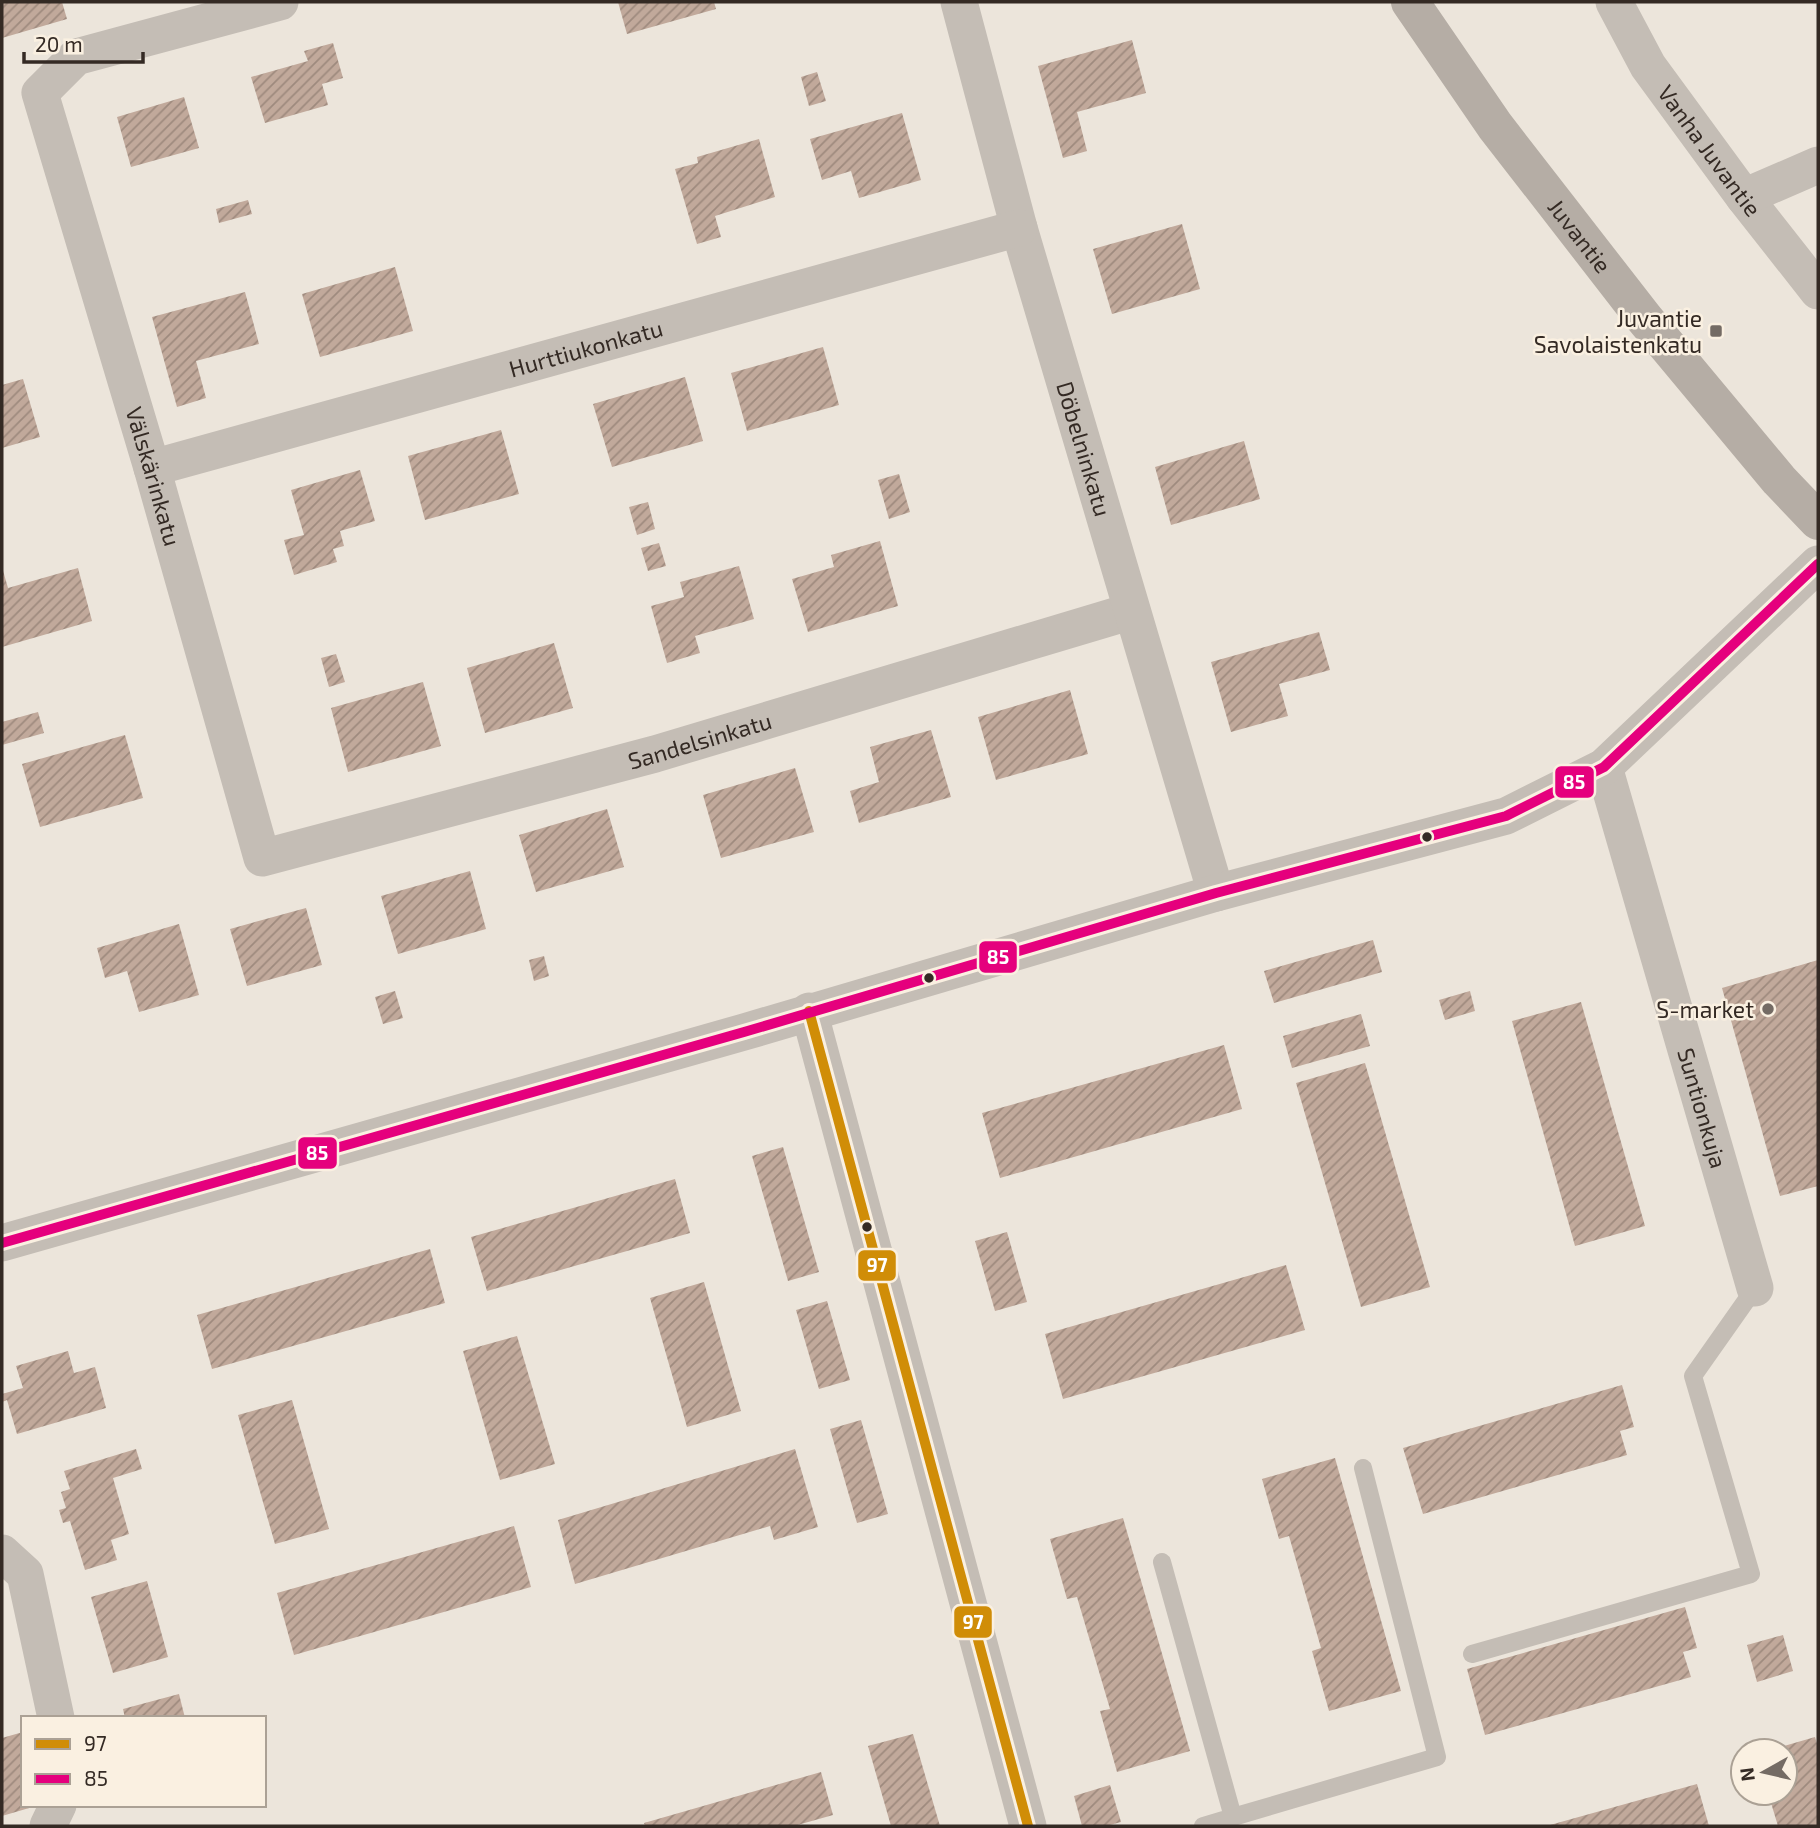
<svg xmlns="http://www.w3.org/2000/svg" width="1820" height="1828" font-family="'Exo 2',sans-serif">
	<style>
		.building { fill: url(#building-hatch) }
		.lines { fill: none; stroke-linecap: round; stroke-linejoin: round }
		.service { stroke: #c4bdb5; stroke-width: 18 }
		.minor { stroke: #c4bdb5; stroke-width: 37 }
		.secondary { stroke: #b5ada5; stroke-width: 38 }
		.bus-1-casing { stroke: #faf0e1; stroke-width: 16 }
		.bus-2-casing { stroke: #faf0e1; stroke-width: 16 }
		.bus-1 { stroke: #d08d07; stroke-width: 10 }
		.bus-2 { stroke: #e5007d; stroke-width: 10 }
		.poi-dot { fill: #746b64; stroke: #faf0e1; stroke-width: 2.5 }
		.bus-dot { fill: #342a24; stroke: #faf0e1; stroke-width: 2.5 }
		.labels { text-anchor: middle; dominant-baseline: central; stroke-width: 5; stroke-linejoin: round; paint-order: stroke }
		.street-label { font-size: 23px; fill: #342a24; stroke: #faf0e1 }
		.poi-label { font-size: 23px; fill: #342a24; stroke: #faf0e1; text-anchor: end }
		.line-badge { stroke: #faf0e1; stroke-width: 2.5 }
		.badge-label { font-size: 19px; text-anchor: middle; font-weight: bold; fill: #fff }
	</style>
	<defs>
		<pattern id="building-hatch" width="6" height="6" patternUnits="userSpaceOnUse" patternTransform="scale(1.75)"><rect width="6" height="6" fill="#c1a99b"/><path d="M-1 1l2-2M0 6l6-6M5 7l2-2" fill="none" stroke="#9e8a7e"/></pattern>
	</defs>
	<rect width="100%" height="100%" fill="#ece5db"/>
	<!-- building -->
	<path class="building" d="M2,2H62L67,19L2,38Z
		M618,2H714L716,9L627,34Z
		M1132,40L1146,93L1077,112L1087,151L1063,158L1038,66Z
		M333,43L343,78L322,84L328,105L265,123L251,77L308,61L304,51Z
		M817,72L826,101L809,106L801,77Z
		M184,97L199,148L131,167L117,117Z
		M902,113L921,180L859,198L851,171L822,180L810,139Z
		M759,139L775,197L715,216L721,237L697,244L675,169L698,163L697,157Z
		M248,200L252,214L219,223L216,209Z
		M1182,224L1200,289L1112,314L1093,249Z
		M395,267L413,331L320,357L302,294Z
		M245,292L259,344L196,361L206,398L177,407L152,317Z
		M823,347L839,405L747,431L731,373Z
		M685,377L703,441L612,467L593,404Z
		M23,379L40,437L2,448V385Z
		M501,430L519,494L425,520L408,456Z
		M1244,441L1260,499L1171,525L1155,467Z
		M360,470L375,521L340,531L344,546L333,549L337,562L294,575L284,540L304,535L291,490Z
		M899,474L910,512L889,519L878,480Z
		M648,502L655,529L637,535L629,507Z
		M880,541L898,606L808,632L792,579L834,567L831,555Z
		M659,543L666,566L648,571L641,548Z
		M739,566L754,619L695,636L700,653L667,663L651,606L684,597L680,582Z
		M2,567L8,588L78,568L92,621L2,647Z
		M1319,632L1330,670L1279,684L1288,716L1231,732L1211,662Z
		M554,643L573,708L485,733L467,668Z
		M336,654L345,682L329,687L321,658Z
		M423,682L441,746L348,772L331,708Z
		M1070,690L1088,754L996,780L978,717Z
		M38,712L44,733L2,745V722Z
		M931,730L951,797L859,823L850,791L879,782L870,747Z
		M125,735L143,798L40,827L22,764Z
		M795,768L814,832L721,858L703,795Z
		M607,809L624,867L536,892L519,835Z
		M470,871L486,929L398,954L381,896Z
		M306,908L322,965L247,986L230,929Z
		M179,924L199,995L139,1012L127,971L105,978L97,948Z
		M1373,940L1382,972L1274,1003L1264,971Z
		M544,956L549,976L534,981L529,960Z
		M1818,960V1186L1780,1196L1722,988Z
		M395,991L403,1018L383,1024L375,997Z
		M1470,991L1475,1011L1445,1020L1439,1000Z
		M1581,1002L1645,1226L1575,1246L1512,1021Z
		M1361,1014L1370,1046L1292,1068L1283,1036Z
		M1224,1045L1242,1109L1000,1178L982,1113Z
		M1365,1063L1430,1287L1361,1307L1296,1083Z
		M783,1147L819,1272L788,1281L752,1156Z
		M675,1179L690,1233L487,1291L471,1237Z
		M1007,1232L1027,1302L995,1311L975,1241Z
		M430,1249L445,1303L212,1369L197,1315Z
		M1286,1265L1305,1330L1063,1399L1045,1334Z
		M704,1282L741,1411L687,1427L650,1298Z
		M827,1301L850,1380L819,1389L796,1310Z
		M517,1336L555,1464L500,1480L463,1351Z
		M68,1351L74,1373L95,1367L106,1408L17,1434L7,1400L2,1402V1394L23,1388L16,1366Z
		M1622,1385L1634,1427L1620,1431L1627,1455L1423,1514L1403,1448Z
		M292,1400L329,1529L275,1544L238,1415Z
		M861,1420L888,1514L857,1523L830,1429Z
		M136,1449L142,1469L113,1478L129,1534L111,1540L117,1560L85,1570L70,1521L63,1523L59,1510L66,1508L61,1492L70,1489L64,1471Z
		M795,1449L818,1527L774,1540L770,1526L575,1584L558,1520Z
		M1335,1458L1401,1691L1329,1711L1312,1651L1321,1648L1289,1536L1279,1539L1262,1479Z
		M1123,1518L1190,1751L1117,1772L1100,1711L1110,1709L1077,1597L1067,1599L1050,1539Z
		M514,1526L531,1587L294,1655L277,1593Z
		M147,1581L168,1657L113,1673L91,1597Z
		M1685,1607L1697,1648L1683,1652L1691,1677L1485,1735L1467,1669Z
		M1783,1635L1793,1671L1757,1682L1747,1645Z
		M179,1694L185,1718H125L123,1709Z
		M23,1732V1805L36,1806L2,1816V1738Z
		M913,1734L940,1826H891L868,1746Z
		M1815,1737L1818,1747V1826H1778L1768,1793H1785V1751L1770,1750Z
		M821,1772L833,1815L794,1826H645L644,1823Z
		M1697,1784L1709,1826H1550V1825Z
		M1110,1785L1121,1822L1106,1826H1082L1074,1796Z"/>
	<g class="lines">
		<!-- service -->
		<path class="service" d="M1162,1562L1233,1817L1203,1826
			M1472,1654L1751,1574L1693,1376L1755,1288
			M1233,1817L1437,1757L1363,1468"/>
		<!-- minor -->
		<g class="minor">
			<path id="s1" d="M280,2L76,57L40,93L152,468L262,858L655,754L1132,611"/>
			<path id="s2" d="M959,2L1019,228L1216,893"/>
			<path id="s3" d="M1614,2L1648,66L1744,197L1818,291"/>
			<path d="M1744,197L1818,165"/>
			<path id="s4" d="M152,468L1019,228"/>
			<path id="s5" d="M1604,767L1755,1288"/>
			<path d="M809,1011L1028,1826"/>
			<path d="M2,1243L744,1032L1216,893L1506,816L1604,767L1818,564"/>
			<path d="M2,1553L25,1574L56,1718"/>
			<path d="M48,1826L58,1805"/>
		</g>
		<!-- secondary -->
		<path class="secondary" id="s6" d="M1410,2L1495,126L1644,318L1779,480L1818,521"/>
		<defs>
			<path id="bus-1" d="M809,1011L1028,1826"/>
			<path id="bus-2" d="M2,1243L744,1032L1216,893L1506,816L1604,767L1818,564"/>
		</defs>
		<!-- bus-1 casing -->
		<use href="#bus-1" class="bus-1-casing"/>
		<!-- bus-2 casing -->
		<use href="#bus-2" class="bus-2-casing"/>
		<!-- bus-1 -->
		<use href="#bus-1" class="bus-1"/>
		<!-- bus-2 -->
		<use href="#bus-2" class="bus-2"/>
	</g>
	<!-- markers -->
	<g class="poi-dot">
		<rect x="1709" y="324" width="14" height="14" rx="3.5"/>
		<circle cx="1768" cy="1009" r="7"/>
	</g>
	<g class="bus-dot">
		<circle cx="1427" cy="837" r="6"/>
		<circle cx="929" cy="978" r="6"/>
		<circle cx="867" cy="1227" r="6"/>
	</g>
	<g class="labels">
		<!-- street labels -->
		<g class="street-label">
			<text stroke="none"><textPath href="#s3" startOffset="177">Vanha Juvantie</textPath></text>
			<text stroke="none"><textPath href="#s6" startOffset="289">Juvantie</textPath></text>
			<text stroke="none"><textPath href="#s4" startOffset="450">Hurttiukonkatu</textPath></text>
			<text stroke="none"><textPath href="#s2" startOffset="464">Döbelninkatu</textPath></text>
			<text stroke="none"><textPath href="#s1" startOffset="662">Välskärinkatu</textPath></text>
			<text stroke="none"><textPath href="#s1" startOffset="1512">Sandelsinkatu</textPath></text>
			<text stroke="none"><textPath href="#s5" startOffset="355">Suntionkuja</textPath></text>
		</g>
		<!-- poi labels -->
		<g class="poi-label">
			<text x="1702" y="318">Juvantie<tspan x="1702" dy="26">Savolaistenkatu</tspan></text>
			<text x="1754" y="1009">S-market</text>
		</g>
	</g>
	<g class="line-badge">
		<rect x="1554" y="765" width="41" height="34" rx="7" fill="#e5007d"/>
		<rect x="978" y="940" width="40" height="34" rx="7" fill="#e5007d"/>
		<rect x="297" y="1136" width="41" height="34" rx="7" fill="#e5007d"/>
		<rect x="857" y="1249" width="40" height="33" rx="7" fill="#d08d07"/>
		<rect x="953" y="1605" width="40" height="34" rx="7" fill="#d08d07"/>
	</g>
	<g class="badge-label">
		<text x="1574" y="789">85</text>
		<text x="998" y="964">85</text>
		<text x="317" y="1160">85</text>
		<text x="877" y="1272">97</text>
		<text x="973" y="1629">97</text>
	</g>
	<!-- border -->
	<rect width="1820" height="1828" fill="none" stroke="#342a24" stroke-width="7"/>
	<!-- legend -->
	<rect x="21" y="1716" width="245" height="91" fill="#faf0e1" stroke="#aba195" stroke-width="2"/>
	<rect x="35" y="1739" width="35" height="10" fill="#d08d07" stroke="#aba195" stroke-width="2"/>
	<text x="84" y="1751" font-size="21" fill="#342a24">97</text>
	<rect x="35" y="1774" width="35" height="10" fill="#e5007d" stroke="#aba195" stroke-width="2"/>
	<text x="84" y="1786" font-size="21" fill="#342a24">85</text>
	<!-- north arrow -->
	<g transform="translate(1764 1772) rotate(262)"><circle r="33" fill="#faf0e1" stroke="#aba195" stroke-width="2"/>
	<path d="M0-5L12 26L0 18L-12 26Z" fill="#746b64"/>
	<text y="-10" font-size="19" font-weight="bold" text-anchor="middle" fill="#342a24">N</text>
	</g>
	<!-- scale -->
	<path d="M24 52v10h119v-10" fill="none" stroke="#342a24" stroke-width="3.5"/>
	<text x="35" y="52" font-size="21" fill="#342a24" stroke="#faf0e1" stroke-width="5" paint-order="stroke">20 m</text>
</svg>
